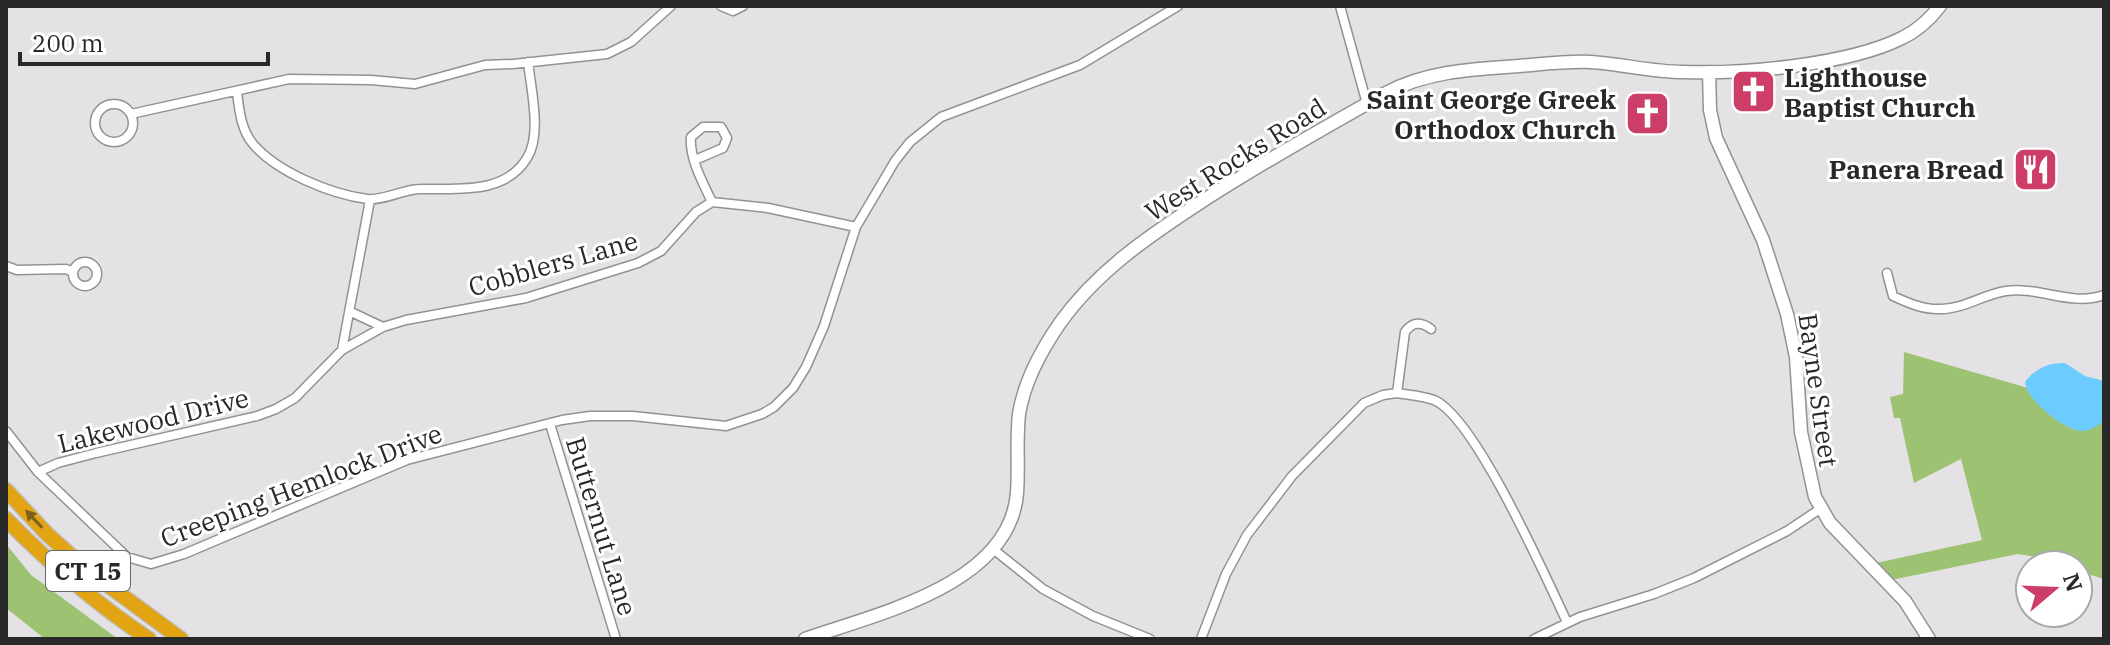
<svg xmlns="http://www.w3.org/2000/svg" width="2110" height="645" font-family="'IBM Plex Serif',serif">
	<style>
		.green { fill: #9cc272 }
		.water { fill: #6dccff }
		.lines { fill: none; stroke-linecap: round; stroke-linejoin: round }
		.street-casing { stroke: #949195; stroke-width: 11 }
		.secondary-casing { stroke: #949195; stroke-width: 15 }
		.highway-casing { stroke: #bfbfbf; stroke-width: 17 }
		.street { stroke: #fff; stroke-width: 8 }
		.secondary { stroke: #fff; stroke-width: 12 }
		.highway { stroke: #e3a413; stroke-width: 14 }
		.oneway { fill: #7d6020 }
		.labels { text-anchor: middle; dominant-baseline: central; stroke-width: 6; stroke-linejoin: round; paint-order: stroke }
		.shield { fill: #fff; stroke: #6a696a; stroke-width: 2 }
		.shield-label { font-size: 24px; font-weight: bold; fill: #2a292a }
		.poi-label { font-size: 26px; font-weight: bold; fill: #2a292a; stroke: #fff; text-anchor: end }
		.street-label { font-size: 26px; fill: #2a292a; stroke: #fff }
	</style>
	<rect width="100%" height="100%" fill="#e5e2e5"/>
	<!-- green -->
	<path class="green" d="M1904,352L2104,410V579L2078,571V565H2062L2049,559L2018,554L1891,580L1876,563L1982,540L1961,459L1914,483L1900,418H1894L1890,397L1903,394Z
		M6,544L31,575L118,639H45L6,608Z"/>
	<!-- water -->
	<path class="water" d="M2065,363L2085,376L2104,381V421C2097,426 2089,432 2081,431C2063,429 2027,401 2025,382C2034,369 2049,362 2065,363Z"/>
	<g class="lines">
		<defs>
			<path id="street" d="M721,6L733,11L743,6
				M1340,6L1367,104
				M237,92C239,109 241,130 253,144C277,172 330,194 367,199C384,201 403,189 421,189C457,188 505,195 527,158C542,135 531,89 528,62
				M95 123a19 19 0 1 1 38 0a19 19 0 1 1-38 0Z
				M131,114L289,79L371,80L415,84L485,65L513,64L607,54L631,42L671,6
				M695,160L723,148L727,138L721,127H703L691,137C689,158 703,183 712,202
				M73 274a12 12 0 1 1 24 0a12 12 0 1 1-24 0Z
				M6,266L17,270L66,269L73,272
				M1887,273L1893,296C1908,303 1924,310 1941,309C1964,309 1984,294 2006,291C2039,286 2072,307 2104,295
				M351,312L383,327
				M342,350L383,327L406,320L526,298L638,263L661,251L696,212L712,202L768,208L856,227
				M1397,393C1409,395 1423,396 1434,400C1475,417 1546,578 1567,622
				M550,424L616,639
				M6,431L38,472L127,557L151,564L184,554L407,460L562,420L590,416H633L726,426L762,414L774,407L793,388L806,367L824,326L856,227L895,161L910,142L941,117L1080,65L1178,6
				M38,472L58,463L96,453L257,416L276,409L295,398L342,350L370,200
				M993,549L1043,589L1093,616L1150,639
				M1201,639L1226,574L1247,535L1292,476L1364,403L1383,395L1397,393L1405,332C1412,322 1421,321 1431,329
				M1534,639L1580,617L1654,594L1694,578L1787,531L1820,509"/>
			<path id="secondary" d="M1709,72L1710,110L1716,138L1763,240L1787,314L1796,357L1801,432L1815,497L1830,523L1905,601L1929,639
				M805,639C876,614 1010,585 1017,493C1019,467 1016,440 1019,414C1024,383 1042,349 1060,323C1097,271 1149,236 1201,202C1261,163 1324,128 1386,93C1427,71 1474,69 1519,66C1543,64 1567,61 1591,62C1622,64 1652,72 1683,72C1743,74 1848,65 1902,38C1917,31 1930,19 1940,6"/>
			<path id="highway" d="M6,490L47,534L86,569L181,639
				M6,519C50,564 96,604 149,639"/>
		</defs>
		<!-- street casing -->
		<use href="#street" class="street-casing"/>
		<!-- secondary casing -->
		<use href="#secondary" class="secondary-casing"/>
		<!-- highway casing -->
		<use href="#highway" class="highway-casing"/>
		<!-- street -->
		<use href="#street" class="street"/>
		<!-- secondary -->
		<use href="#secondary" class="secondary"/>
		<!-- highway -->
		<use href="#highway" class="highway"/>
	</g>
	<!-- one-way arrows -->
	<defs><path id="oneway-solid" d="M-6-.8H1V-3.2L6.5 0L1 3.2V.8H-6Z" transform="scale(2)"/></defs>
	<use class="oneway" href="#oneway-solid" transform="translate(34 519) rotate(-133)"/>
	<!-- icons -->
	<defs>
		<symbol id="church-square" viewBox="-11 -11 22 22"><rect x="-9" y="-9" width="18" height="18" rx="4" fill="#cc3e68" stroke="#fff"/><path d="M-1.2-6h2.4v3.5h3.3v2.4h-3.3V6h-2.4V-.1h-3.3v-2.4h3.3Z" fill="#fff"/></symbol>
		<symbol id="restaurant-square" viewBox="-11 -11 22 22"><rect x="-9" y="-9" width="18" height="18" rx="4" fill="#cc3e68" stroke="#fff"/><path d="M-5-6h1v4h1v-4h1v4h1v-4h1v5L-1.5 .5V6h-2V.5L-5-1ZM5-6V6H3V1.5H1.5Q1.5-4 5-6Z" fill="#fff"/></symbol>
	</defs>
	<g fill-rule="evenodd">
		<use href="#church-square" x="1728" y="66" width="51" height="51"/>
		<use href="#church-square" x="1622" y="88" width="51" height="51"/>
		<use href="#restaurant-square" x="2010" y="144" width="51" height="51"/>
	</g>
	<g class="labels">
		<!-- shield labels -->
		<rect class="shield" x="46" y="551" width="84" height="40" rx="6"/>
		<g class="shield-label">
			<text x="88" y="571">CT 15</text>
		</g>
		<!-- poi labels -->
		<g class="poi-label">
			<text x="1784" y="77" text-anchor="start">Lighthouse<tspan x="1784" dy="30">Baptist Church</tspan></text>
			<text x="1616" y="99">Saint George Greek<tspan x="1616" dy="30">Orthodox Church</tspan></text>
			<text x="2004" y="169">Panera Bread</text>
		</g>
		<!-- street labels -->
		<g class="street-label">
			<text transform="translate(1235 159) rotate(-32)">West Rocks Road</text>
			<text transform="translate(553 263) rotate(-16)">Cobblers Lane</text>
			<text transform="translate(1819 390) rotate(82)">Bayne Street</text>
			<text transform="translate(153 420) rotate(-14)">Lakewood Drive</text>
			<text transform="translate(301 485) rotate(-21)">Creeping Hemlock Drive</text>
			<text transform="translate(602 526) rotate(73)">Butternut Lane</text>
		</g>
	</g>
	<!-- border -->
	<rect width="2110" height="645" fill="none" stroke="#2a292a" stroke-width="16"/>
	<!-- north arrow -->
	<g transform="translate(2054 589) rotate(71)"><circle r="38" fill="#ffffff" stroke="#aaa9aa" stroke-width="2"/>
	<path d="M0-6L14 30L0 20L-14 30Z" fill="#cc3e68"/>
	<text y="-12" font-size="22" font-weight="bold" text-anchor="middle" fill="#2a292a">N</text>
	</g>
	<!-- scale -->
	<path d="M20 52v12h248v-12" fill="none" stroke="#2a292a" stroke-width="4"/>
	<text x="32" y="52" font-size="24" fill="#2a292a" stroke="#ffffff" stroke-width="6" paint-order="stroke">200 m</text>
</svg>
